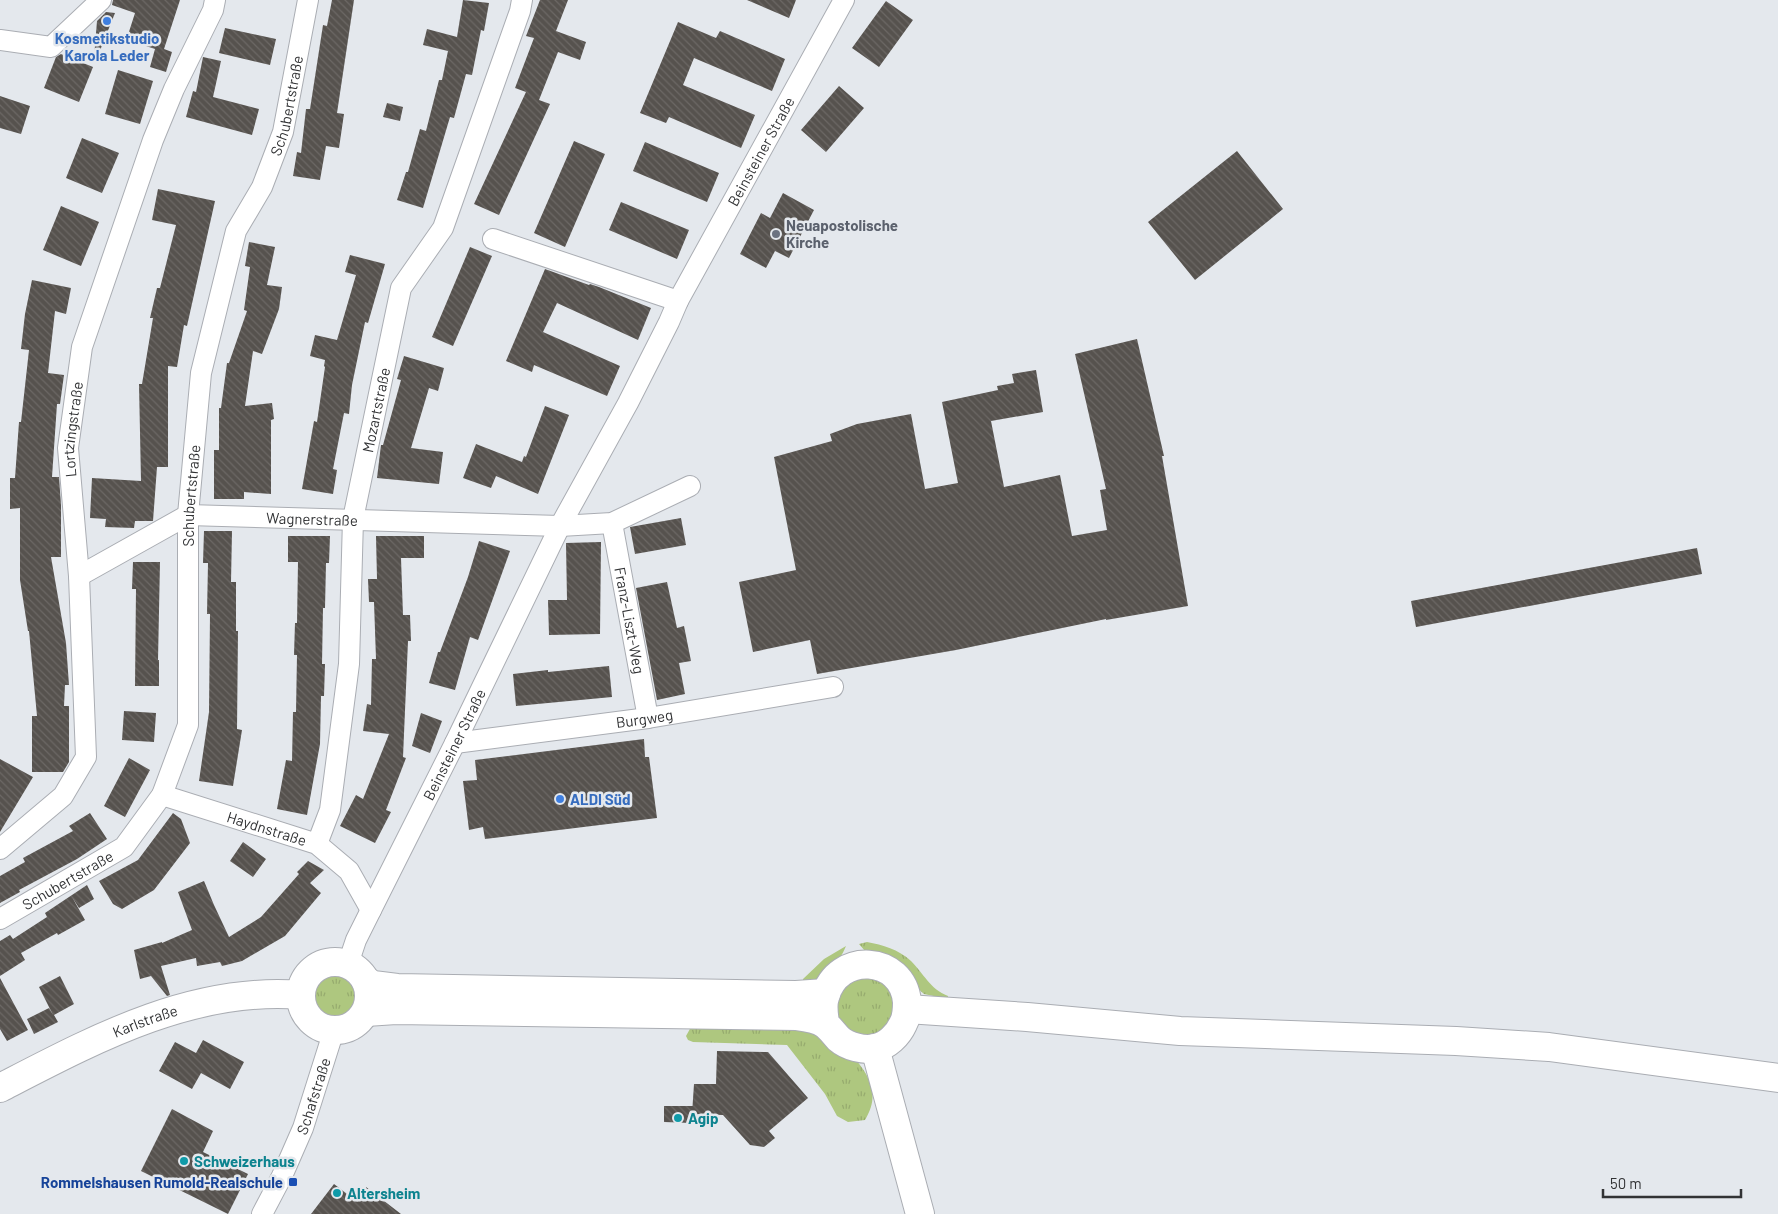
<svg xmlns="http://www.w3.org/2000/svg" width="1778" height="1214" font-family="Barlow,sans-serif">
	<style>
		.grass { fill: url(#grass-tufts) }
		.building { fill: url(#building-back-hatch) }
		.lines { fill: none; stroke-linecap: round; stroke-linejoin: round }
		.street-casing { stroke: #aaadb3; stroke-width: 22 }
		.secondary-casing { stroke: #aaadb3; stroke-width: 30 }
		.street { stroke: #fff; stroke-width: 20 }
		.secondary { stroke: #fff; stroke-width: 28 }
		.shop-dot { fill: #3f7fe0; stroke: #e4e8ed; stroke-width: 2 }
		.worship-dot { fill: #6b7280; stroke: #e4e8ed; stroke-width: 2 }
		.culture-dot { fill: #0f9aa8; stroke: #e4e8ed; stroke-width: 2 }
		.transit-dot { fill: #1a4fb4; stroke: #e4e8ed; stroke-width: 2 }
		.labels { text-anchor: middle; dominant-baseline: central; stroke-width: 5; stroke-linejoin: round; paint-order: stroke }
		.shop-label { font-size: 15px; font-weight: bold; fill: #366cbe; stroke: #e4e8ed }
		.street-label { font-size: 15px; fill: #323335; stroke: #e4e8ed }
		.worship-label { font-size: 15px; font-weight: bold; fill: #5b616d; stroke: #e4e8ed; text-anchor: start }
		.culture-label { font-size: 15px; font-weight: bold; fill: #0d838f; stroke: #e4e8ed; text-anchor: start }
		.transit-label { font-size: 15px; font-weight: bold; fill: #164399; stroke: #e4e8ed; text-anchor: end }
	</style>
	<defs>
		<pattern id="grass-tufts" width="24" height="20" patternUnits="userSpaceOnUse" patternTransform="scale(1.25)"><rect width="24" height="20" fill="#aec77f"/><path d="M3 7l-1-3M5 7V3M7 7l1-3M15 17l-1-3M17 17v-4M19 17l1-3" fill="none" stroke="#96ab6e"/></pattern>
		<pattern id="building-back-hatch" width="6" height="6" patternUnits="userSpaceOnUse" patternTransform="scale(1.25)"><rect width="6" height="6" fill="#56524e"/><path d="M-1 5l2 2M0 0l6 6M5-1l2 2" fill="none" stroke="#6c6865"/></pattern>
	</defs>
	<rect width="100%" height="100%" fill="#e4e8ed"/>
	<!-- grass -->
	<path class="grass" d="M867,942C883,945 898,949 911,961C924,974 930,989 948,996V999L924,994L880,955L865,951L859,944Z
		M846,946C839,964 822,980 803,984V979L824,959Z
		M313 995a23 23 0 1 1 46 0a23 23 0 1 1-46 0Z
		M866,973L895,989L897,1022L871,1041L841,1031L833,1000L837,989Z
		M802,1025L857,1061C872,1080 879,1097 865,1120L848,1122L837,1116L825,1094L787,1045L693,1042L688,1040L686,1036L691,1027Z"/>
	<!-- building -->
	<path class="building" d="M113,0H180L164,49L172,52L166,72L150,67L155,49L137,43L138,39L127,38L135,13L112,5Z
		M332,0H354L337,113L344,114L339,148L326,146L320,180L293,176L297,152L301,153L306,109H310L323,25L327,26Z
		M463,0L489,3L484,31L481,30L472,75L466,74L454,118L450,117L423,208L397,200L406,172H408L420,129L426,131L439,80H442L448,51L423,45L427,29L457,37Z
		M540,0H568L556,31L586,42L580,60L558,52L539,100L550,104L499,215L474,204L526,92L515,88L534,38L526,36Z
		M747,0H796L789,18Z
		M886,1L913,20L879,67L852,48Z
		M106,12L115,13L97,58H94L97,21Z
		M678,22L716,38L720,31L785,59L772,91L694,58L683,85L755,115L741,148L669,117L666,123L640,113Z
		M225,28L276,39L270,65L219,53Z
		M61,54L93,67L79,102L44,88L56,57Z
		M203,57L221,61L213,97L259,109L252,135L186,117L193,91L196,92Z
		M118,70L153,81L140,124L105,114Z
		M839,86L864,108L826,152L801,130Z
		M0,96L30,106L21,134L0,128Z
		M387,103L403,107L400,121L383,117Z
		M82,138L119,153L102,193L66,178Z
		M574,141L605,154L565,247L534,233Z
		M645,142L719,173L707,202L633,171Z
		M1237,151L1283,209L1195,280L1148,222Z
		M158,189L215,201L187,326L184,325L177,367L168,366V467H157L153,521H135L134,528L105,527L106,519L90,518L92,478L141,481L139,384H142L153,318H150L157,288H160L176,225L152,220Z
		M783,193L814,210L789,258L775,251L766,268L740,254L761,213L770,218Z
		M621,202L689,230L677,259L609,230Z
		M61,206L99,222L81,266L43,250Z
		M249,242L275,247L267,285L282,287L279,309L262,354L253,351L245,406L272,403L274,419L271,420V494L244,492V499H214V450H219V408H221L227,363H229L247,311L244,310L250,267L245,266Z
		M470,247L492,256L453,346L432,337Z
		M350,255L385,264L368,323L365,322L352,385L349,414L344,413L333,469L337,470L333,494L302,489L314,421L317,422L325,367L324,366L325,360L310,356L315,335L337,340L356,275L345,272Z
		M545,269L589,285L590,284L599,287L651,308L638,340L557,303L543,332L620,366L607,396L534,365L532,372L506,361Z
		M32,280L71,288L66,314L55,311L48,373L64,375L60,404H57L52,477H59L61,505V557H51L66,643L69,685H65L64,706H69V762L63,772H32V716H37L29,631H28L20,580V508L10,509V478H15L19,422H21L29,350L21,349L25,314Z
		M1137,339L1164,456H1162L1188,606L1106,620V619L956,650L817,674L810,640L753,652L739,582L796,570L774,457L832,441L830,434L857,424L911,414L925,489L958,483L942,402L998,390L997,386L1014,383L1012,374L1036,370L1043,412L991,421L1004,487L1060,475L1072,536L1107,530L1100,490L1106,489L1075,354Z
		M404,356L444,368L438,391L429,388L411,448L443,452L439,484L377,478L381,445H383L401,380L397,379Z
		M545,406L569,415L538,494L496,476L491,488L463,478L476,444L522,462L524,456L526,457Z
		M681,518L686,545L635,554L630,527Z
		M204,531H232L231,582H236V631H238L237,729L242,730L233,786L199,781L209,712L210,614H207L208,563H203Z
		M288,536H330L329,563H326L325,608H323L322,664H325L324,696H321L320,744L307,815L277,809L286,760L292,761L293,712H296L297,655H294L295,623H297L298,562H288Z
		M376,536H424V558H401L403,615H410L411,641H408L403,757L406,758L386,810L391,812L375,843L340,826L356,795L363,799L389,734L363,731L367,704L371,705L372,659H376L374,602H369L368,579H377Z
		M479,541L510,551L478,640L470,637L455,690L429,683L438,652H440L468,577Z
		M601,542L600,634L549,635L548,600H567L566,543Z
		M1697,548L1702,574L1416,627L1411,601Z
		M133,562H160L158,660H159V686H135L136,589H132Z
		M667,582L677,628L684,626L691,661L679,663L685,694L657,700L636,588Z
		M609,666L612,697L516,706L513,674L548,670V672Z
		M124,711L156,713L154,742L122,740Z
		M421,713L442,721L430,753L412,746Z
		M644,739L645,757H649L657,818L485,839L483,827L469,830L463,781L477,780L475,760Z
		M129,758L150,770L125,817L104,806Z
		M0,759L33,777L0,832Z
		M90,813L107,839L77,859L19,890L20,892L0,903V876L25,862L23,858L73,831L69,826Z
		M173,813L181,819L190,843L154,890L122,909L113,904L99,881L138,860Z
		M243,842L266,859L253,877L230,861Z
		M308,861L324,870L310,883L321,893L285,936L242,961L222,966L220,962L197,966L196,958L161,966L170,995L167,996L151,976L140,979L134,950L162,942V943L192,930L178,892L204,881L214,905L229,937L261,917L299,874L297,872Z
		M87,885L94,899L79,908L72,897L85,920L58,935L57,933L21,953L25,960L0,976V941L10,935L13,939L47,917L45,913Z
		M60,976L74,1004L54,1015L58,1022L34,1034L27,1019L49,1008L53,1015L39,987Z
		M0,978L28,1030L7,1041L0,1029Z
		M203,1040L244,1062L230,1089L201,1073L192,1089L159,1071L175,1042L196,1053Z
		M717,1051L768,1052L808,1098L769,1131L775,1138L764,1147L750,1145L723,1115L692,1114L694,1084H716Z
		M664,1106H693L692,1123L664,1122Z
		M172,1109L213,1131L203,1152L248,1174L228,1214L141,1171Z
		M334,1184L355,1200L366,1187L401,1214H311Z"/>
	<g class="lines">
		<defs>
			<g id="street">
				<path d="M0,40L51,47L101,0"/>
				<path d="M493,239L678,301"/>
				<path id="s1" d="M612,523L648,718"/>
				<path id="s2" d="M79,576L188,515L560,526L612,523L690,486"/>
				<path id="s3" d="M455,743L648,718L833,687"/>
				<path id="s4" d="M162,795L317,844L349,871L371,910"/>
				<path id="s5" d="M317,844L330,810L349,664L353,519L401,288L443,228L520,11L522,0"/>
				<path id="s6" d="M0,849L63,796L86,757L79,576L68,448L82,347L153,140L174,89L213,10L215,0"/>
				<path id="s7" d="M0,919L124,847L162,795L188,725V515L201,373L236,231L262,187L283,132L308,0"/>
				<path id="s8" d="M348,964L356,940L371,910L455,743L560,526L628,403L669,322L678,301L844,0"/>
				<path id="s9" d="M262,1214L282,1176L303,1128L334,1030"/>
			</g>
			<g id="secondary">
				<circle cx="335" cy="996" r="34"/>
				<path d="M366,981L373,985L397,988L796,995L826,993"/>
				<path d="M907,1009L1027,1017L1180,1031L1456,1041L1549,1047L1778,1078"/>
				<path d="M366,1012L396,1010L797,1016C805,1017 819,1019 826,1025C831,1029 834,1034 839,1039C847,1046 864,1051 875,1048C887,1046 898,1035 903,1024C907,1017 907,1010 907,1002C903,955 837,951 825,997C822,1005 824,1015 825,1023"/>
				<path d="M875,1048L920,1214"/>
				<path id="s10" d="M0,1088C93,1040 192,986 301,995"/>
			</g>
		</defs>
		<!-- street casing -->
		<use href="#street" class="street-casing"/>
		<!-- secondary casing -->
		<use href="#secondary" class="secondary-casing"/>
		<!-- street -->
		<use href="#street" class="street"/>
		<!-- secondary -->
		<use href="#secondary" class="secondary"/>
	</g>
	<!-- markers -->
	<g class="shop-dot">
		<circle cx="107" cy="21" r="5"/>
		<circle cx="560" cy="799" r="5"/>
	</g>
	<circle class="worship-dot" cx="776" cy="234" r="5"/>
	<g class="culture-dot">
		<circle cx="678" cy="1118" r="5"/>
		<circle cx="184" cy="1161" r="5"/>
		<circle cx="337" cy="1193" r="5"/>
	</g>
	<rect class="transit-dot" x="288" y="1177" width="10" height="10" rx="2.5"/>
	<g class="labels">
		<!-- shop labels -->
		<g class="shop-label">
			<text x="107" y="38">Kosmetikstudio<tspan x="107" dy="17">Karola Leder</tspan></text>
			<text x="570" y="799" text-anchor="start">ALDI Süd</text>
		</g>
		<!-- street labels -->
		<g class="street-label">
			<text stroke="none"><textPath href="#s7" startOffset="918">Schubertstraße</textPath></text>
			<text stroke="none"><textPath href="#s8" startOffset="912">Beinsteiner Straße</textPath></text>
			<text stroke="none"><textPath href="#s5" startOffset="440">Mozartstraße</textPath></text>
			<text stroke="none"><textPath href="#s6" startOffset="456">Lortzingstraße</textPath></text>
			<text stroke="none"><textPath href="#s7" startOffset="512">Schubertstraße</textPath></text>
			<text stroke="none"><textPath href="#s2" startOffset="249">Wagnerstraße</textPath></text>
			<text stroke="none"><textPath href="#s1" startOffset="99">Franz-Liszt-Weg</textPath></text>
			<text stroke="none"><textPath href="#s3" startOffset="191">Burgweg</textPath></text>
			<text stroke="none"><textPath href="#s8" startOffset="244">Beinsteiner Straße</textPath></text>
			<text stroke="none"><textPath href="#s4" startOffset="110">Haydnstraße</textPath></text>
			<text stroke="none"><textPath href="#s7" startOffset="78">Schubertstraße</textPath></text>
			<text stroke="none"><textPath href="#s10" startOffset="160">Karlstraße</textPath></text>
			<text stroke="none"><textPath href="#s9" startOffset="129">Schafstraße</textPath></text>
		</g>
		<!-- worship labels -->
		<g class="worship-label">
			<text x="786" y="225">Neuapostolische<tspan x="786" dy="17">Kirche</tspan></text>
		</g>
		<!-- culture labels -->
		<g class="culture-label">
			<text x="688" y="1118">Agip</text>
			<text x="194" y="1161">Schweizerhaus</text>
			<text x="347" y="1193">Altersheim</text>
		</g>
		<!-- transit labels -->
		<g class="transit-label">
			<text x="283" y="1182">Rommelshausen Rumold-Realschule</text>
		</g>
	</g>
	<!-- scale -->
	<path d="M1603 1189v8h138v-8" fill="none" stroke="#323335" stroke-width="2.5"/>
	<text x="1610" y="1189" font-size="15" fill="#323335" stroke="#e4e8ed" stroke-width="4" paint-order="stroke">50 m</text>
</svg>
